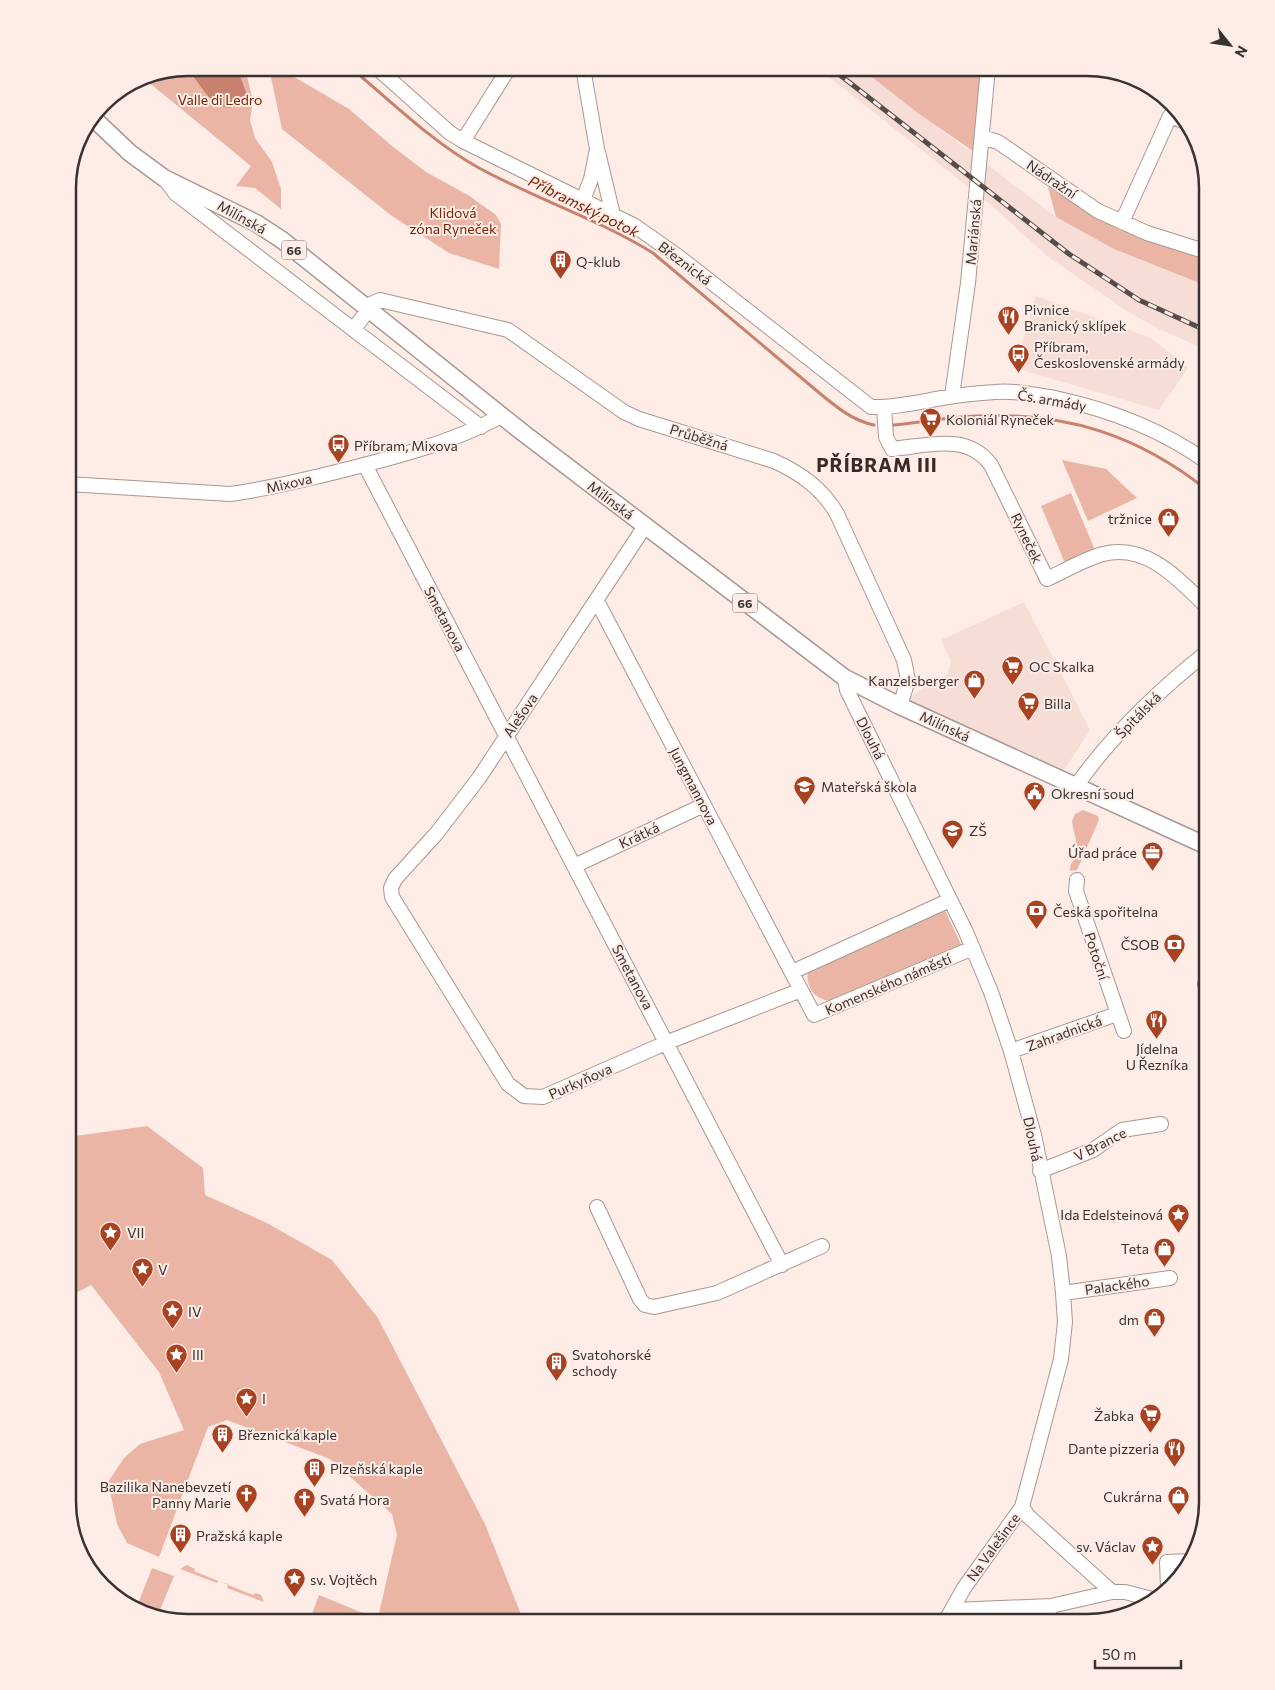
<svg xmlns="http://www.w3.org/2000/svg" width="1275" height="1690" font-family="Commissioner,sans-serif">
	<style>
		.built { fill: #f6ddd5 }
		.green { fill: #eab5a5 }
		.water { fill: #c7816c }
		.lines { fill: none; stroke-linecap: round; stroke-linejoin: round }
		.stream { stroke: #c7816c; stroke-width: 3 }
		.minor-casing { stroke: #a89792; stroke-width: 16 }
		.major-casing { stroke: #a89792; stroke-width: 19 }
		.minor { stroke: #fff; stroke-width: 14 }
		.major { stroke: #fff; stroke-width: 16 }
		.rail-casing { stroke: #564d4b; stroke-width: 5 }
		.rail { stroke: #feece6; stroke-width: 3; stroke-dasharray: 9; stroke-linecap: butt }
		.labels { text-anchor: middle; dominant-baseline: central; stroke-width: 4; stroke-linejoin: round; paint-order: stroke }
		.shield { fill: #feece6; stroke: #746a67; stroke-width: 1 }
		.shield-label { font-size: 12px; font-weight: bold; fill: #393230 }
		.park-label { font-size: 14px; fill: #782405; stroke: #feece6 }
		.street-label { font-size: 14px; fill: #393230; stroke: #feece6 }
		.poi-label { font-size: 14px; fill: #393230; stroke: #feece6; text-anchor: start }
		.water-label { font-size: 15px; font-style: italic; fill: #762203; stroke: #feece6 }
		.district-label { font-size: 19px; font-weight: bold; letter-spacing: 1px; fill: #382a26; stroke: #feece6 }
		.rim { fill: none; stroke: #393230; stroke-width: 2.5 }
	</style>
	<rect width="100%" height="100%" fill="#feece6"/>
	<!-- built -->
	<path class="built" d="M818,68H860L1056,217L1114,249L1207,286V350L1161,330L1130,313L1047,256L991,205Z
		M1036,296L1151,338L1188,368L1159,410L1015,368Z
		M1024,602L1090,730L1063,772L905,700L948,674L951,661L941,640Z"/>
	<!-- green -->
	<path class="green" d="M189,68H245L253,101L250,120L255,138L272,162L281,189V209L255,188L236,186L251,166L152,85L146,83L141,87L132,83L142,77Z
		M269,68H279L349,109L392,146L426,172L468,195L496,215L501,224L499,269L449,253L392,216L282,129Z
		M864,68H988L980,156L918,113L863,70Z
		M1048,187L1118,229L1207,260V286L1114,249L1056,217Z
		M1062,460L1106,469L1137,498L1088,521Z
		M1071,493L1095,550L1065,563L1041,506Z
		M1083,810L1098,816L1099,820L1077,870L1070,871C1069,862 1078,858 1077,848C1077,841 1073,830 1072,821L1075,814Z
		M943,906L964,951L831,1001C815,1000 805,987 808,971Z
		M147,1126L203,1168L205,1195L267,1223L332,1260L378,1318L485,1524L524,1622H377L397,1535L392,1514L330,1459L227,1420L208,1427L159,1557L127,1543L117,1524L108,1482L124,1458L140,1444L184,1430L159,1372L91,1285L68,1297V1137Z
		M187,1565L195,1569L194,1571L253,1595L255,1593L261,1595L264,1602L227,1588L228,1584L218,1581L217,1583L180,1569Z
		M152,1568L174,1576L158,1615L136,1609Z
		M319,1595L363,1613L312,1614Z"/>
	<!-- water -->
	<path class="water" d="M186,68H237L249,100C214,122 208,91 186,68Z"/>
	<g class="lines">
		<!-- stream -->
		<path class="stream" d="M351,68C392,102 432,142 479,168C536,199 598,219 653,253L823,396C839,409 854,421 874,425
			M894,425C922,422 950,417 977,416C1066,412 1138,435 1207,490"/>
		<defs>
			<path id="minor" d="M377,68L450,133L463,141L635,226L679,257L871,407C895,408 919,402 942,398C960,395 977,393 995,392C1014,390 1036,395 1055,398C1111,410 1161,429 1207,462
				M982,137L998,142L1098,211L1147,233L1207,252
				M463,141L509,68
				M598,152L613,215
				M164,178L176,194L481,427
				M583,200L591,179L597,149L583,68
				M1122,222L1170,116L1188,123
				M364,307L380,300L508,330L624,412L639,419L774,461C800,473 822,488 837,514L904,660L908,680L900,706
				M354,329L368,310
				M952,396L968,283L988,68
				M884,407L886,437L892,449C927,446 967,432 991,465L1047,579C1065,571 1084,559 1103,554C1147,543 1178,579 1207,607
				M365,465L782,1265
				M68,484L230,494C261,490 290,483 320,476C380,461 446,446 501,416
				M645,526L479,778L436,834L395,879L391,888L392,897L508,1084L524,1096L543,1097L668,1042L801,990
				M597,601L814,1015L973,948
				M845,678L847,690L966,932L991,992L1011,1051L1034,1135L1059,1256L1063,1293L1065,1322L1061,1359L1022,1507L964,1588L945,1622
				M1076,786C1112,735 1158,691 1207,652
				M574,866L704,805
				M1077,880L1076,891L1124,1031
				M792,972L950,900
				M1207,992L1205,984L1207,977
				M1011,1051L1117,1014
				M1040,1171L1093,1150L1122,1130L1161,1124
				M597,1207L640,1299L645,1305L654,1307L717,1293L822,1246
				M1063,1293L1170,1278
				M1022,1507L1028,1516L1112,1592
				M1168,1587L1167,1562L1192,1561
				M954,1610L1051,1606L1112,1592H1125L1156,1600
				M1044,1622L1051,1606"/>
			<path id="major" d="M93,118L130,153L164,178L256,223L282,240L522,432L845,678L900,706L1207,846"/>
		</defs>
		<!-- minor casing -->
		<use href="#minor" class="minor-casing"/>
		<!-- major casing -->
		<use href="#major" class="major-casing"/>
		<!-- minor -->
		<use href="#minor" class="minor"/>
		<!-- major -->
		<use href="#major" class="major"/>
		<defs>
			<path id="rail" d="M831,68L1069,254L1139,300L1207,331"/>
		</defs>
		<!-- rail casing -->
		<use href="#rail" class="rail-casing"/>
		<!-- rail -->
		<use href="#rail" class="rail"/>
	</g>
	<!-- icons -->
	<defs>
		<symbol id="building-pin" viewBox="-11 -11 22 30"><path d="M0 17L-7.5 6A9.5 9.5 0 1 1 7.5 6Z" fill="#a94221" stroke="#feece6"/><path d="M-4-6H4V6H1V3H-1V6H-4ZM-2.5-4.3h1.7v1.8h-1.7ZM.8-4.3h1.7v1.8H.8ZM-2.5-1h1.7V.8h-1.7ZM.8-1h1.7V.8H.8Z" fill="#fff"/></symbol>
		<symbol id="restaurant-pin" viewBox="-11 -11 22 30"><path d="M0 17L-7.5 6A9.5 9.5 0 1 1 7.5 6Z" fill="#a94221" stroke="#feece6"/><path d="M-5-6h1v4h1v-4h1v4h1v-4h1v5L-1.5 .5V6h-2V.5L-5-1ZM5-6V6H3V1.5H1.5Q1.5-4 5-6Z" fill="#fff"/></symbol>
		<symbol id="bus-pin" viewBox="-11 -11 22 30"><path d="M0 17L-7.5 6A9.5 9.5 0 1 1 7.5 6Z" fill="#a94221" stroke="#feece6"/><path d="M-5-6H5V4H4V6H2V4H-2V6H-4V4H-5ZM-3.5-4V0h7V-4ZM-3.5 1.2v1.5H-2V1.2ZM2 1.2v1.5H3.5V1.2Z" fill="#fff"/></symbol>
		<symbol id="supermarket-pin" viewBox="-11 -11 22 30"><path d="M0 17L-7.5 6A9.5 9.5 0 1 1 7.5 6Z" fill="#a94221" stroke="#feece6"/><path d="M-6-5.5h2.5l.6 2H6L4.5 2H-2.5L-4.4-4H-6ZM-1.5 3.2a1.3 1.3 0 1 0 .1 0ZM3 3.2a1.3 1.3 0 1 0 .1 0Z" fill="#fff"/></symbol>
		<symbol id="shop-pin" viewBox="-11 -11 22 30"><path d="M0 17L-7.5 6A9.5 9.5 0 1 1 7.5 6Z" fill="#a94221" stroke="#feece6"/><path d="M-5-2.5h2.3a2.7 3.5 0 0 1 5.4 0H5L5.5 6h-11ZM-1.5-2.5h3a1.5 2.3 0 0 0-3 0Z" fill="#fff"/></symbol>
		<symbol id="school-pin" viewBox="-11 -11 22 30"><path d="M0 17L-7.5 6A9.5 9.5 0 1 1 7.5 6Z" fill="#a94221" stroke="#feece6"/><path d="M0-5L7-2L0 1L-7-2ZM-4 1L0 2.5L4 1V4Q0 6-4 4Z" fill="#fff"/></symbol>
		<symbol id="civic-pin" viewBox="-11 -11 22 30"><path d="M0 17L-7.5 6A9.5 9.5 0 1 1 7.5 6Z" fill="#a94221" stroke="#feece6"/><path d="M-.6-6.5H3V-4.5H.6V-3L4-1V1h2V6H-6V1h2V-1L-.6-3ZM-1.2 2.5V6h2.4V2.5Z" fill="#fff"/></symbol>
		<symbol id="office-pin" viewBox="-11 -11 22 30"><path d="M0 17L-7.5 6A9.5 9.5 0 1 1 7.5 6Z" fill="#a94221" stroke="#feece6"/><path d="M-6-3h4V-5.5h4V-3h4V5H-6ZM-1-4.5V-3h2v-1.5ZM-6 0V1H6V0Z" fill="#fff"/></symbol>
		<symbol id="bank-pin" viewBox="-11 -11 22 30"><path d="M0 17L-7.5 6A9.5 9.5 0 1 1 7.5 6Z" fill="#a94221" stroke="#feece6"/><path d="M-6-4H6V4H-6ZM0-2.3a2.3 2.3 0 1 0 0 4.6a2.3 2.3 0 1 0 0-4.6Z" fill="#fff"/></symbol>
		<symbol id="sight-pin" viewBox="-11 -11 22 30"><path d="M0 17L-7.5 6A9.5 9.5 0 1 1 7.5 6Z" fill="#a94221" stroke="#feece6"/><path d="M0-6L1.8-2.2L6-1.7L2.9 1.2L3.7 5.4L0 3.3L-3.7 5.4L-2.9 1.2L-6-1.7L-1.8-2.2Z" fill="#fff"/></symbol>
		<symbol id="church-pin" viewBox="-11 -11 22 30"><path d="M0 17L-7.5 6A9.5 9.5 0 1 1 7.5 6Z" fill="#a94221" stroke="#feece6"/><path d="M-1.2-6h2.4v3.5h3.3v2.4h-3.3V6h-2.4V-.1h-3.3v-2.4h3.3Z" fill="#fff"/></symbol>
	</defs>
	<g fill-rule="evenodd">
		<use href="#building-pin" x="548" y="248" width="25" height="34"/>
		<use href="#restaurant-pin" x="996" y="304" width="25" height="34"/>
		<use href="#bus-pin" x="1006" y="342" width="25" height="34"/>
		<use href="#supermarket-pin" x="918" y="406" width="25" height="34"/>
		<use href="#bus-pin" x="326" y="432" width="25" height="34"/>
		<use href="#shop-pin" x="1156" y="506" width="25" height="34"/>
		<use href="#supermarket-pin" x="1000" y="654" width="25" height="34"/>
		<use href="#shop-pin" x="962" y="668" width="25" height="34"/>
		<use href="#supermarket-pin" x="1016" y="690" width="25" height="34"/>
		<use href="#school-pin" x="792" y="774" width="25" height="34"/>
		<use href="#civic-pin" x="1022" y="780" width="25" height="34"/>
		<use href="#school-pin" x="940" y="818" width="25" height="34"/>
		<use href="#office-pin" x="1140" y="840" width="25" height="34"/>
		<use href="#bank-pin" x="1024" y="898" width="25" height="34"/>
		<use href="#bank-pin" x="1162" y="932" width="25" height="34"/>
		<use href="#restaurant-pin" x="1144" y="1008" width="25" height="34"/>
		<use href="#sight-pin" x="1166" y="1202" width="25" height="34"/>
		<use href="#sight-pin" x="98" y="1220" width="25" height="34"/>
		<use href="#shop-pin" x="1152" y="1236" width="25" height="34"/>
		<use href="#sight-pin" x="130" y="1256" width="25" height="34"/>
		<use href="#sight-pin" x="160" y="1298" width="25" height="34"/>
		<use href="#shop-pin" x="1142" y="1306" width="25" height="34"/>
		<use href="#sight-pin" x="164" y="1342" width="25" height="34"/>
		<use href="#building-pin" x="544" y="1350" width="25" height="34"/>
		<use href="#sight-pin" x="234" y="1386" width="25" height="34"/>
		<use href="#supermarket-pin" x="1138" y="1402" width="25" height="34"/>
		<use href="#building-pin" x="210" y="1422" width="25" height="34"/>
		<use href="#restaurant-pin" x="1162" y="1436" width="25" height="34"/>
		<use href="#building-pin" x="302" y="1456" width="25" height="34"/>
		<use href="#church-pin" x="234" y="1482" width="25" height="34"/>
		<use href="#shop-pin" x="1166" y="1484" width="25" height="34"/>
		<use href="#church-pin" x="292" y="1486" width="25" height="34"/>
		<use href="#building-pin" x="168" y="1522" width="25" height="34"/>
		<use href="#sight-pin" x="1140" y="1534" width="25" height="34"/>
		<use href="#sight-pin" x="282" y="1566" width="25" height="34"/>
	</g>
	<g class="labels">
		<!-- shield labels -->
		<g class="shield">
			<rect x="281.5" y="240.5" width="25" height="19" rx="4"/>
			<rect x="732.5" y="593.5" width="25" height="19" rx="4"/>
		</g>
		<g class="shield-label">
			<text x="294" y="250">66</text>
			<text x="745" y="603">66</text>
		</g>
		<!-- park labels -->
		<g class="park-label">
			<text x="220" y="99">Valle di Ledro</text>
			<text x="453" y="212">Klidová<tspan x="453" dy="16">zóna Ryneček</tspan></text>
		</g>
		<!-- street labels -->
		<g class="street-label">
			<text transform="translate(1052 179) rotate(34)">Nádražní</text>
			<text transform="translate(242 217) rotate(29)">Milínská</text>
			<text transform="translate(973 232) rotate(-85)">Mariánská</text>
			<text transform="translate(685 263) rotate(37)">Březnická</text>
			<text transform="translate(1052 400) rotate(10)">Čs. armády</text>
			<text transform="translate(699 437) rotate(17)">Průběžná</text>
			<text transform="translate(289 483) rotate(-13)">Mixova</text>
			<text transform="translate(611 500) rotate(37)">Milínská</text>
			<text transform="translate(1027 538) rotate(64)">Ryneček</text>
			<text transform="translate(445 619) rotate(62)">Smetanova</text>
			<text transform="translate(520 715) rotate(-56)">Alešova</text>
			<text transform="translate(1138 715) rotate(-46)">Špitálská</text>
			<text transform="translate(945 726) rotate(25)">Milínská</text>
			<text transform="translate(871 738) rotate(63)">Dlouhá</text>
			<text transform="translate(694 786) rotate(62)">Jungmannova</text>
			<text transform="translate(639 835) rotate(-25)">Krátká</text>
			<text transform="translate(1097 956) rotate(72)">Potoční</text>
			<text transform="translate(633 977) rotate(62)">Smetanova</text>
			<text transform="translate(888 984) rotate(-23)">Komenského náměstí</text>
			<text transform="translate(1064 1033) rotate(-20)">Zahradnická</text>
			<text transform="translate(580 1081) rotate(-24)">Purkyňova</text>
			<text transform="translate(1033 1139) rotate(78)">Dlouhá</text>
			<text transform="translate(1100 1144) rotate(-27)">V Brance</text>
			<text transform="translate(1117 1285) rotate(-8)">Palackého</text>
			<text transform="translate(993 1547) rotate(-54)">Na Valešince</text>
		</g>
		<!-- poi labels -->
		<g class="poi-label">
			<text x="576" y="261">Q-klub</text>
			<text x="1024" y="309">Pivnice<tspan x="1024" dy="16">Branický sklípek</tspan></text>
			<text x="1034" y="346">Příbram,<tspan x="1034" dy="16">Československé armády</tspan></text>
			<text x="946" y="419">Koloniál Ryneček</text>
			<text x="354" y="445">Příbram, Mixova</text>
			<text x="1152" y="518" text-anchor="end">tržnice</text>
			<text x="1029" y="666">OC Skalka</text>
			<text x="959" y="680" text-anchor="end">Kanzelsberger</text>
			<text x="1044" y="703">Billa</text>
			<text x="821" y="786">Mateřská škola</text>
			<text x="1051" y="793">Okresní soud</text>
			<text x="969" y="830">ZŠ</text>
			<text x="1137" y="852" text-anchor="end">Úřad práce</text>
			<text x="1053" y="911">Česká spořitelna</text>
			<text x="1159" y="944" text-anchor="end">ČSOB</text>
			<text x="1157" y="1048" text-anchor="middle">Jídelna<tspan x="1157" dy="16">U Řezníka</tspan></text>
			<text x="1163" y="1214" text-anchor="end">Ida Edelsteinová</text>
			<text x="127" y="1232">VII</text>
			<text x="1149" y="1248" text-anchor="end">Teta</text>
			<text x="158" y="1269">V</text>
			<text x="188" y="1311">IV</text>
			<text x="1139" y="1319" text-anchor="end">dm</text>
			<text x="192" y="1354">III</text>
			<text x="572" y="1354">Svatohorské<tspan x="572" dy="16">schody</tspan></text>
			<text x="262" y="1398">I</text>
			<text x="1134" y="1415" text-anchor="end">Žabka</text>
			<text x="238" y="1434">Březnická kaple</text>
			<text x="1159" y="1448" text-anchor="end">Dante pizzeria</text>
			<text x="330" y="1468">Plzeňská kaple</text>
			<text x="231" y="1486" text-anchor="end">Bazilika Nanebevzetí<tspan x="231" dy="16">Panny Marie</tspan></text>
			<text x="1162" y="1496" text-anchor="end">Cukrárna</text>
			<text x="320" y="1499">Svatá Hora</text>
			<text x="196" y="1535">Pražská kaple</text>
			<text x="1136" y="1546" text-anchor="end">sv. Václav</text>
			<text x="310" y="1579">sv. Vojtěch</text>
		</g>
		<!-- water labels -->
		<g class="water-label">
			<text transform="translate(584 206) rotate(26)">Příbramský potok</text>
		</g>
		<!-- district labels -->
		<g class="district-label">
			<text x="877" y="464">PŘÍBRAM III</text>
		</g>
	</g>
	<!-- crop -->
	<path d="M0 0H1275V1690H0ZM188 76H1087A112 112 0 0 1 1199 188V1502A112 112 0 0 1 1087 1614H188A112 112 0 0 1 76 1502V188A112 112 0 0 1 188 76Z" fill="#feece6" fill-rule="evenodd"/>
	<path class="rim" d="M188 76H1087A112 112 0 0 1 1199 188V1502A112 112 0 0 1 1087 1614H188A112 112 0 0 1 76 1502V188A112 112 0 0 1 188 76Z"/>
	<!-- north arrow -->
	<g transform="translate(1230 45) rotate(120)" stroke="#feece6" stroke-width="4" paint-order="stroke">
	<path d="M0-4L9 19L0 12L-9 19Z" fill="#393230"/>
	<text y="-8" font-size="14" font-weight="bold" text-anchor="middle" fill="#393230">N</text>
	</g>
	<!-- scale -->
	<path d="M1095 1660v8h86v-8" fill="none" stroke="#393230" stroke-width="2.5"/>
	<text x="1102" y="1660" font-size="15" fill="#393230" stroke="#feece6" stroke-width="4" paint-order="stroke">50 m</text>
</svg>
